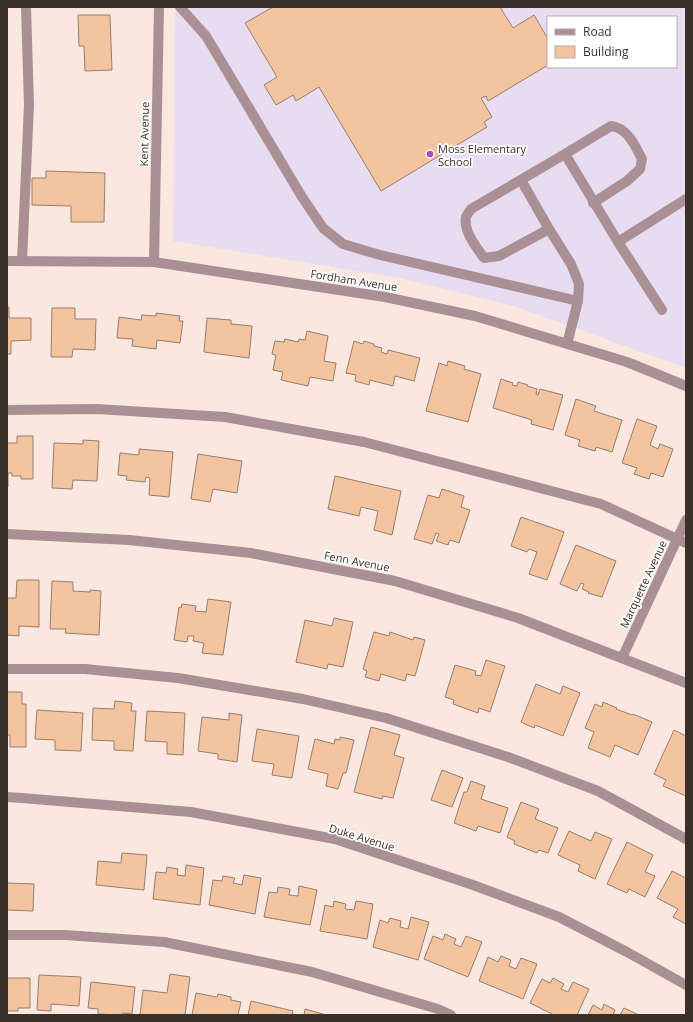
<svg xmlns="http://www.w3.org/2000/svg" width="693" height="1022" font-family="'Open Sans',sans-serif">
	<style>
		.education { fill: #e8dcf1; fill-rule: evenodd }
		.building { fill: #f4c39f; stroke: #967e6c }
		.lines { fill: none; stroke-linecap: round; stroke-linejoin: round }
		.minor { stroke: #aa8f94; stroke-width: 10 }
		.poi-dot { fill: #b44cae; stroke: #fff; stroke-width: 1.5 }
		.labels { text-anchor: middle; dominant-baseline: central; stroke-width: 3.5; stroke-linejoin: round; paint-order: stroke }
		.street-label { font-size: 11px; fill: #3b2f2a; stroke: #fff }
		.poi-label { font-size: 11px; fill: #3b2f2a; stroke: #fff; text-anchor: start }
	</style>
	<rect width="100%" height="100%" fill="#fae7df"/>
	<!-- education -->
	<path class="education" d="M175,7H686V368L514,306L399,278L173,241ZM548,17H676V67H548Z"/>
	<!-- building -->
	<path class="building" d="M273,7H500L513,28L534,15L548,39V65L488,101L486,96L481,98L492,117L484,122L487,127L381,191L319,87L296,101L293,95L276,105L264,85L277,77L245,23Z
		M78,15H110L112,70L85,71L84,46H79Z
		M46,171L105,173L104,222H71V206L32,205V178H46Z
		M7,307H9V318H31V340L11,341V354H7Z
		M52,308H75V319H96L95,350L73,349L72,357H51Z
		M156,313L180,316L179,321H183L180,343L157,340L156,349L132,346L133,339L117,338L119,317L141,320L142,315L156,316Z
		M207,318L231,320V324L252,326L249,358L204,352Z
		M307,331L328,336L324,361L336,363L333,381L310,377L308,386L281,380L283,372L273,370L276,355L272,354L275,341L284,342L285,339L298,342L299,339L305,340Z
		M354,341L363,344L364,341L374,344V346L382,348L381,352L387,354L388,350L420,358L414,381L395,376L393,386L370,380L369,385L355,381L356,375L346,373Z
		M448,361L465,366L464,369L481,374L468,422L426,411L439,363L447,366Z
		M501,379L513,383L512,385L517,386L518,382L528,385L527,386L537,389L536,394L538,395L540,389L563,395L553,430L531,424L532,420L493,408Z
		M576,399L596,406L594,411L622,420L612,452L596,447L595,451L578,446L580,440L565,435Z
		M637,419L657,426L650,445L658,449L660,444L673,449L663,477L651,473L649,479L634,474L637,468L622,463Z
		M17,436H33V479H21V476H12V473H8V487H7V443H17Z
		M83,440L99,441L97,481L73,480L72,489L52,488L54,443L83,444Z
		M139,449L173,452L169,497L149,495L150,478L146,477L145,482L126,480L127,476L118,475L120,453L139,455Z
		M198,454L242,461L237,493L213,489L210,502L191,499Z
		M335,476L401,491L392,535L374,530L378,511L361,507L359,516L328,509Z
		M442,489L464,496L461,507L470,510L459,543L450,540L448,545L436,541L439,534L436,533L432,544L414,539L428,495L439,498Z
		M521,517L564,532L547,580L529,574L537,552L529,549L527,552L511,546Z
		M576,545L616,561L602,597L588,593L589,592L582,589L584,584L581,583L577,591L560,584Z
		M17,580H39V627L19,626V636L7,635V598H16Z
		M52,581L73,582V591L90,592V590L101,591L99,635L65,633L66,629H50Z
		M208,599L231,602L223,655L202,653L204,643L193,641L194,636H188L187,642L174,640L179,607L181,608L182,604L196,606L195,611L206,612Z
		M334,618L353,622L343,667L328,664L327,669L296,662L305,620L332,626Z
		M374,632L389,636L390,632L413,640L414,637L425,640L415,676L407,674L405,681L381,674L379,681L365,677L367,671L363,669Z
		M486,660L505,666L490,712L479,708L478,713L453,704L454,700L445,697L455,665L476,671L475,675L481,676Z
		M536,684L560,694L563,686L580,693L563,736L535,725L534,728L521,722Z
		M7,692H22V704H26V747H10V735H7Z
		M115,701L132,703L131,711H136L133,751L114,750V741L92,740L93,708L114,709Z
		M603,702L617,708L616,709L632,715L633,714L652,722L638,755L615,745L610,757L588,748L594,732L585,728L595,704L602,707Z
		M37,710L83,713L81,751L55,750V740L35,739Z
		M147,711L185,713L183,755L167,754V742L145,741Z
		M229,713L242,715L237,762L218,759V754L198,751L202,717L229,720Z
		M371,727L400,735L394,755L404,758L393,798L383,796L382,799L354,792Z
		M257,729L299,736L292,778L272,775L274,764L252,761Z
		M674,730L686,736V796L663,786L666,780L654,774Z
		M340,737L354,740L346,773H343L338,789L326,786L328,774L308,769L315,739L334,744L335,739L340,740Z
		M442,770L463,778L452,807L431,800Z
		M471,781L485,786L481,799L508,808L500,833L478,826L476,831L454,823L464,792H467Z
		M521,802L539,809L535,819L558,828L548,853L539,850L537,853L514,844L515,841L507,837Z
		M569,831L591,841L595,832L612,839L595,879L578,871L580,865L558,855Z
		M627,842L653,855L645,872L655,876L645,897L629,889L627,893L607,884Z
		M122,853L147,855L144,890L96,885L98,861L121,863Z
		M186,865L204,868L200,905L153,899L156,872L166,873L167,867L178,869L177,875L185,876Z
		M672,871L686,878V924L673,917L678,909L657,898Z
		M244,875L261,878L255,914L209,905L213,880L222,881L223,876L235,878L233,883L242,885Z
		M7,883L34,884L33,911L7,910Z
		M299,886L317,890L310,925L264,917L269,892L277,893L278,887L290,889L289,895L298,896Z
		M334,901L346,904L345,909L354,910L356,901L373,904L367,939L320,931L325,905L333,907Z
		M411,917L429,922L418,960L373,947L380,920L388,923L390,918L401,921L400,927L408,929Z
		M445,934L456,939L454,944L461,947L466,936L482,942L468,977L424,959L433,936L443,940Z
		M501,956L511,960L509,966L516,969L521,958L537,964L523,999L479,981L488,957L498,962Z
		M170,974L190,977L185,1015H140L143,990L167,993Z
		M39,975L81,977L79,1006L51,1004V1011L37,1010Z
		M7,978H30V1008H18V1011H7Z
		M553,978L564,984L561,989L568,992L573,982L589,989L577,1015H554L530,1003L542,979L550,983Z
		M91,982L135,987L132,1014L122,1013L121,1015L98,1014V1009L88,1008Z
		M196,993L217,997L218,994L231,997V1000L241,1002L238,1015H192Z
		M251,1001L293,1011L292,1015H248Z
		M604,1004L615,1010L613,1015H588L593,1005L602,1010Z
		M624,1008L639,1015H620Z
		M305,1009L326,1015H304Z"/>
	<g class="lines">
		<!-- minor -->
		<path class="minor" d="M180,7L206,36L302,197L323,228L343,244L380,255L578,301L567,344
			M565,154L611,126C628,128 635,146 642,159L640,169L627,181L593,203
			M521,180L549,229L499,256L484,258C477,248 463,231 466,217C467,214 470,211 471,209L565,154L618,242
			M549,229L571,264L579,284L578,301
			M7,261L154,262L385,297L475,316L627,362L686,386
			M22,261L29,105L26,7
			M154,262L159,7
			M662,310L618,242L686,199
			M7,410L97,409L225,417L364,442L601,504L686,543
			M7,534L129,540L251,553L395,581L518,618L686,683
			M622,658L686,520
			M7,669H85L178,678L303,699L386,718L508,757L598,791L686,839
			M7,797L22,798L191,812L335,839L473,885L559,917L627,952L686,985
			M7,935H65L164,942L312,972L438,1009L451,1015"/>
	</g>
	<!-- markers -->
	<circle class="poi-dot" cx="430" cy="154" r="4"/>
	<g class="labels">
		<!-- street labels -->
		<g class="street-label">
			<text transform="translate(144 134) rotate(-89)">Kent Avenue</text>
			<text transform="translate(354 280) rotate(9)">Fordham Avenue</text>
			<text transform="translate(357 561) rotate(11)">Fenn Avenue</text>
			<text transform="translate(643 584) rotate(-65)">Marquette Avenue</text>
			<text transform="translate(362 837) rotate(17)">Duke Avenue</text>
		</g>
		<!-- poi labels -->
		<g class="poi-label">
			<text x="438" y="148">Moss Elementary<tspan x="438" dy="13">School</tspan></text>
		</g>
	</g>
	<!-- border -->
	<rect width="693" height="1022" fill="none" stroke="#3b2f2a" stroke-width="16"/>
	<!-- legend -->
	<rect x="547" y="16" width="130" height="52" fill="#ffffff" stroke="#b1acaa"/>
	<rect x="555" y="29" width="20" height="6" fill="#aa8f94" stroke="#b1acaa"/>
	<text x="583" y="36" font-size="12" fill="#3b2f2a">Road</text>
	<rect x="555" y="46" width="20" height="12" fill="#f4c39f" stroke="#b1acaa"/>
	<text x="583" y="56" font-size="12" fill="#3b2f2a">Building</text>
</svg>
